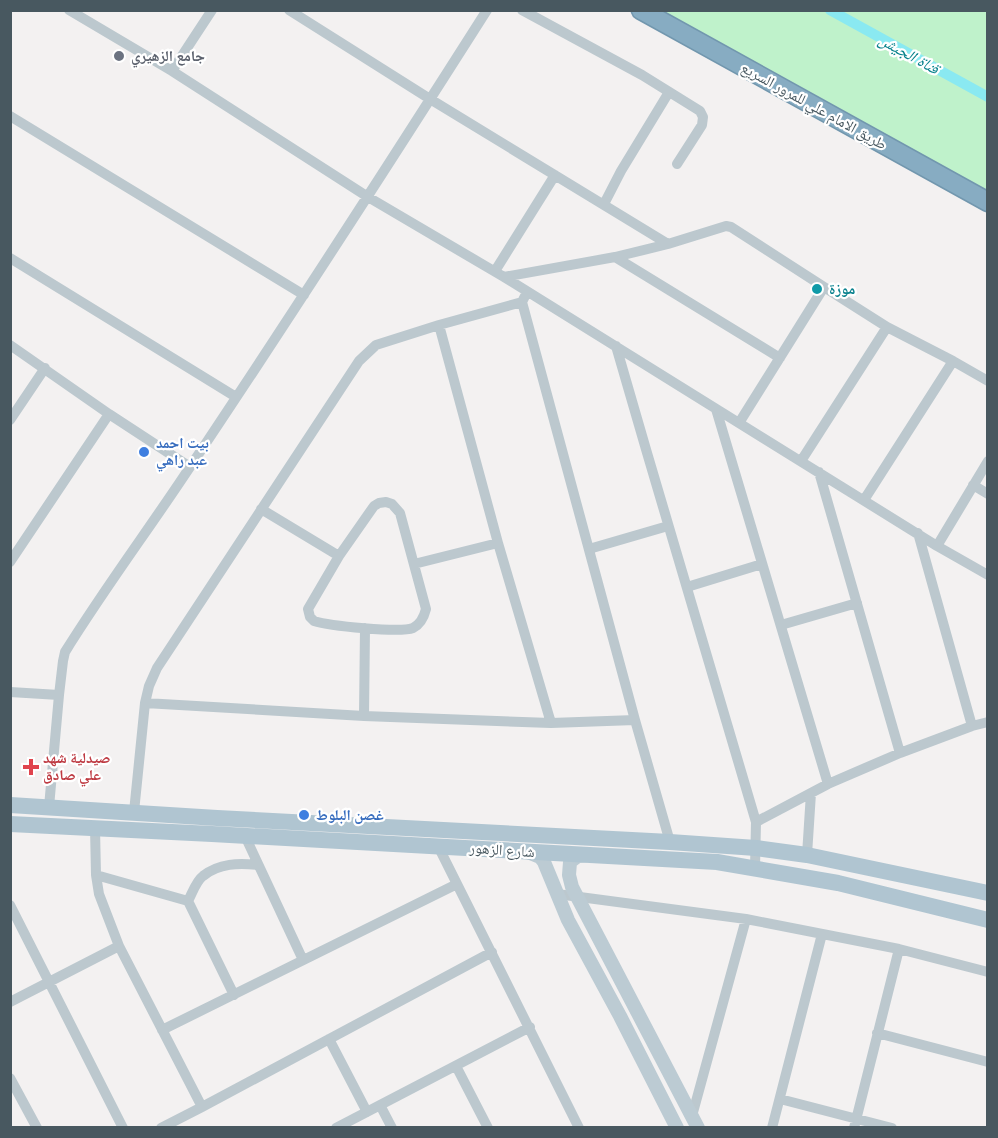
<svg xmlns="http://www.w3.org/2000/svg" width="998" height="1138" font-family="Figtree,'Noto Naskh Arabic',sans-serif">
	<style>
		.green { fill: #bff2cb }
		.lines { fill: none; stroke-linecap: round; stroke-linejoin: round }
		.canal { stroke: #8ae9f1; stroke-width: 10 }
		.highway-casing { stroke: #7297ae; stroke-width: 21 }
		.street { stroke: #bcc8ce; stroke-width: 10 }
		.secondary { stroke: #bccbd3; stroke-width: 14 }
		.primary { stroke: #b0c5d1; stroke-width: 16 }
		.highway { stroke: #87acc2; stroke-width: 18 }
		.worship-dot { fill: #6b7280; stroke: #fff; stroke-width: 2 }
		.culture-dot { fill: #0f9aa8; stroke: #fff; stroke-width: 2 }
		.shop-dot { fill: #3f7fe0; stroke: #fff; stroke-width: 2 }
		.health-dot { fill: #e0444e; stroke: #fff; stroke-width: 2 }
		.labels { text-anchor: middle; dominant-baseline: central; stroke-width: 4.5; stroke-linejoin: round; paint-order: stroke }
		.worship-label { font-size: 15px; font-weight: bold; fill: #5b616d; stroke: #fff; text-anchor: start }
		.street-label { font-size: 15px; fill: #485860; stroke: #fff }
		.culture-label { font-size: 15px; font-weight: bold; fill: #0d838f; stroke: #fff; text-anchor: start }
		.shop-label { font-size: 15px; font-weight: bold; fill: #366cbe; stroke: #fff; text-anchor: start }
		.health-label { font-size: 15px; font-weight: bold; fill: #be3a42; stroke: #fff; text-anchor: start }
		.water-label { font-size: 16px; font-style: italic; fill: #08828c; stroke: #fff }
	</style>
	<rect width="100%" height="100%" fill="#f3f1f1"/>
	<!-- green -->
	<path class="green" d="M649,11H987V197Z"/>
	<g class="lines">
		<!-- canal -->
		<path class="canal" d="M830,10L988,97"/>
		<defs>
			<path id="highway" d="M641,10L988,202"/>
		</defs>
		<!-- highway casing -->
		<use href="#highway" class="highway-casing"/>
		<!-- street -->
		<path class="street" d="M69,10L172,71L368,197L504,277L937,546L988,575
			M289,10L430,99L668,244
			M522,10L642,75L700,111L703,117L702,125L677,164
			M172,71L212,10
			M10,116L304,295
			M604,204L621,171L669,92
			M615,257L668,244L726,226L731,227L824,287
			M10,258L236,397
			M495,271L555,175
			M504,277L615,257L780,358
			M525,296L522,302L635,720L670,842
			M439,325L498,543L551,723
			M10,345L109,414L190,467
			M616,346C662,505 709,664 756,822
			M716,409L828,784
			M10,420L45,368
			M739,423L824,287L887,327
			M801,461L887,327L953,361L988,381
			M819,472L900,753
			M973,485L988,494
			M864,500L953,361
			M386,502L392,504L400,513L426,609C424,617 421,624 413,628C400,633 329,626 314,621L310,617L308,609L339,556L374,506L379,503Z
			M261,509L339,556
			M918,533L972,726
			M937,546L988,461
			M589,549L668,526
			M10,562L109,414
			M414,564L498,543
			M687,587L762,564
			M781,625L857,603
			M10,692L59,695
			M145,703L364,716L551,723L635,720
			M364,716L365,628
			M49,807L59,695L63,661L65,652C104,589 149,529 190,467C291,316 389,164 487,10
			M134,812L145,703L149,686L157,668L359,361L376,345L439,325L522,302
			M95,828L96,875L99,894L119,946L202,1107
			M245,836L303,960
			M438,846L579,1128
			M807,855L811,793
			M755,868L756,822L828,784L900,753L972,726L988,722
			M96,875L188,901L234,995
			M557,894L746,919L899,949L988,972
			M188,901C192,894 196,881 203,876C219,863 239,863 258,865
			M10,905L123,1128
			M10,1002L119,946
			M162,1030L457,884
			M877,1033L988,1062
			M329,1039L367,1112
			M456,1066L488,1128
			M10,1078L37,1128
			M780,1099L892,1128
			M380,1105L392,1128
			M692,1116L746,919
			M161,1128L202,1107L492,952
			M336,1128L530,1027
			M772,1128L822,934
			M854,1128L899,949"/>
		<!-- secondary -->
		<path class="secondary" d="M528,852L540,857L544,862L568,920L620,1016L677,1128
			M587,855L578,856L570,862L569,875L572,887L698,1128"/>
		<!-- primary -->
		<path class="primary" d="M10,805L217,818L670,842L756,848L807,855L988,893
			M10,824L212,834L717,862L838,883L988,920"/>
		<!-- highway -->
		<use href="#highway" class="highway"/>
	</g>
	<!-- markers -->
	<circle class="worship-dot" cx="119" cy="56" r="6"/>
	<circle class="culture-dot" cx="817" cy="289" r="6"/>
	<g class="shop-dot">
		<circle cx="144" cy="452" r="6"/>
		<circle cx="304" cy="815" r="6"/>
	</g>
	<path class="health-dot" d="M28 758h6v6h6v6h-6v6h-6v-6h-6v-6h6z"/>
	<g class="labels">
		<!-- worship labels -->
		<g class="worship-label">
			<text x="131" y="56">جامع الزهيري</text>
		</g>
		<!-- street labels -->
		<g class="street-label">
			<text transform="translate(814 106) rotate(29)">طريق الامام علي للمرور السريع</text>
			<text transform="translate(502 850) rotate(4)">شارع الزهور</text>
		</g>
		<!-- culture labels -->
		<g class="culture-label">
			<text x="829" y="289">موزة</text>
		</g>
		<!-- shop labels -->
		<g class="shop-label">
			<text x="156" y="443">بيت احمد<tspan x="156" dy="17">عبد راهي</tspan></text>
			<text x="316" y="815">غصن البلوط</text>
		</g>
		<!-- health labels -->
		<g class="health-label">
			<text x="43" y="758">صيدلية شهد<tspan x="43" dy="17">علي صادق</tspan></text>
		</g>
		<!-- water labels -->
		<g class="water-label">
			<text transform="translate(909 54) rotate(29)">قناة الجيش</text>
		</g>
	</g>
	<!-- border -->
	<rect width="998" height="1138" fill="none" stroke="#485860" stroke-width="24"/>
</svg>
